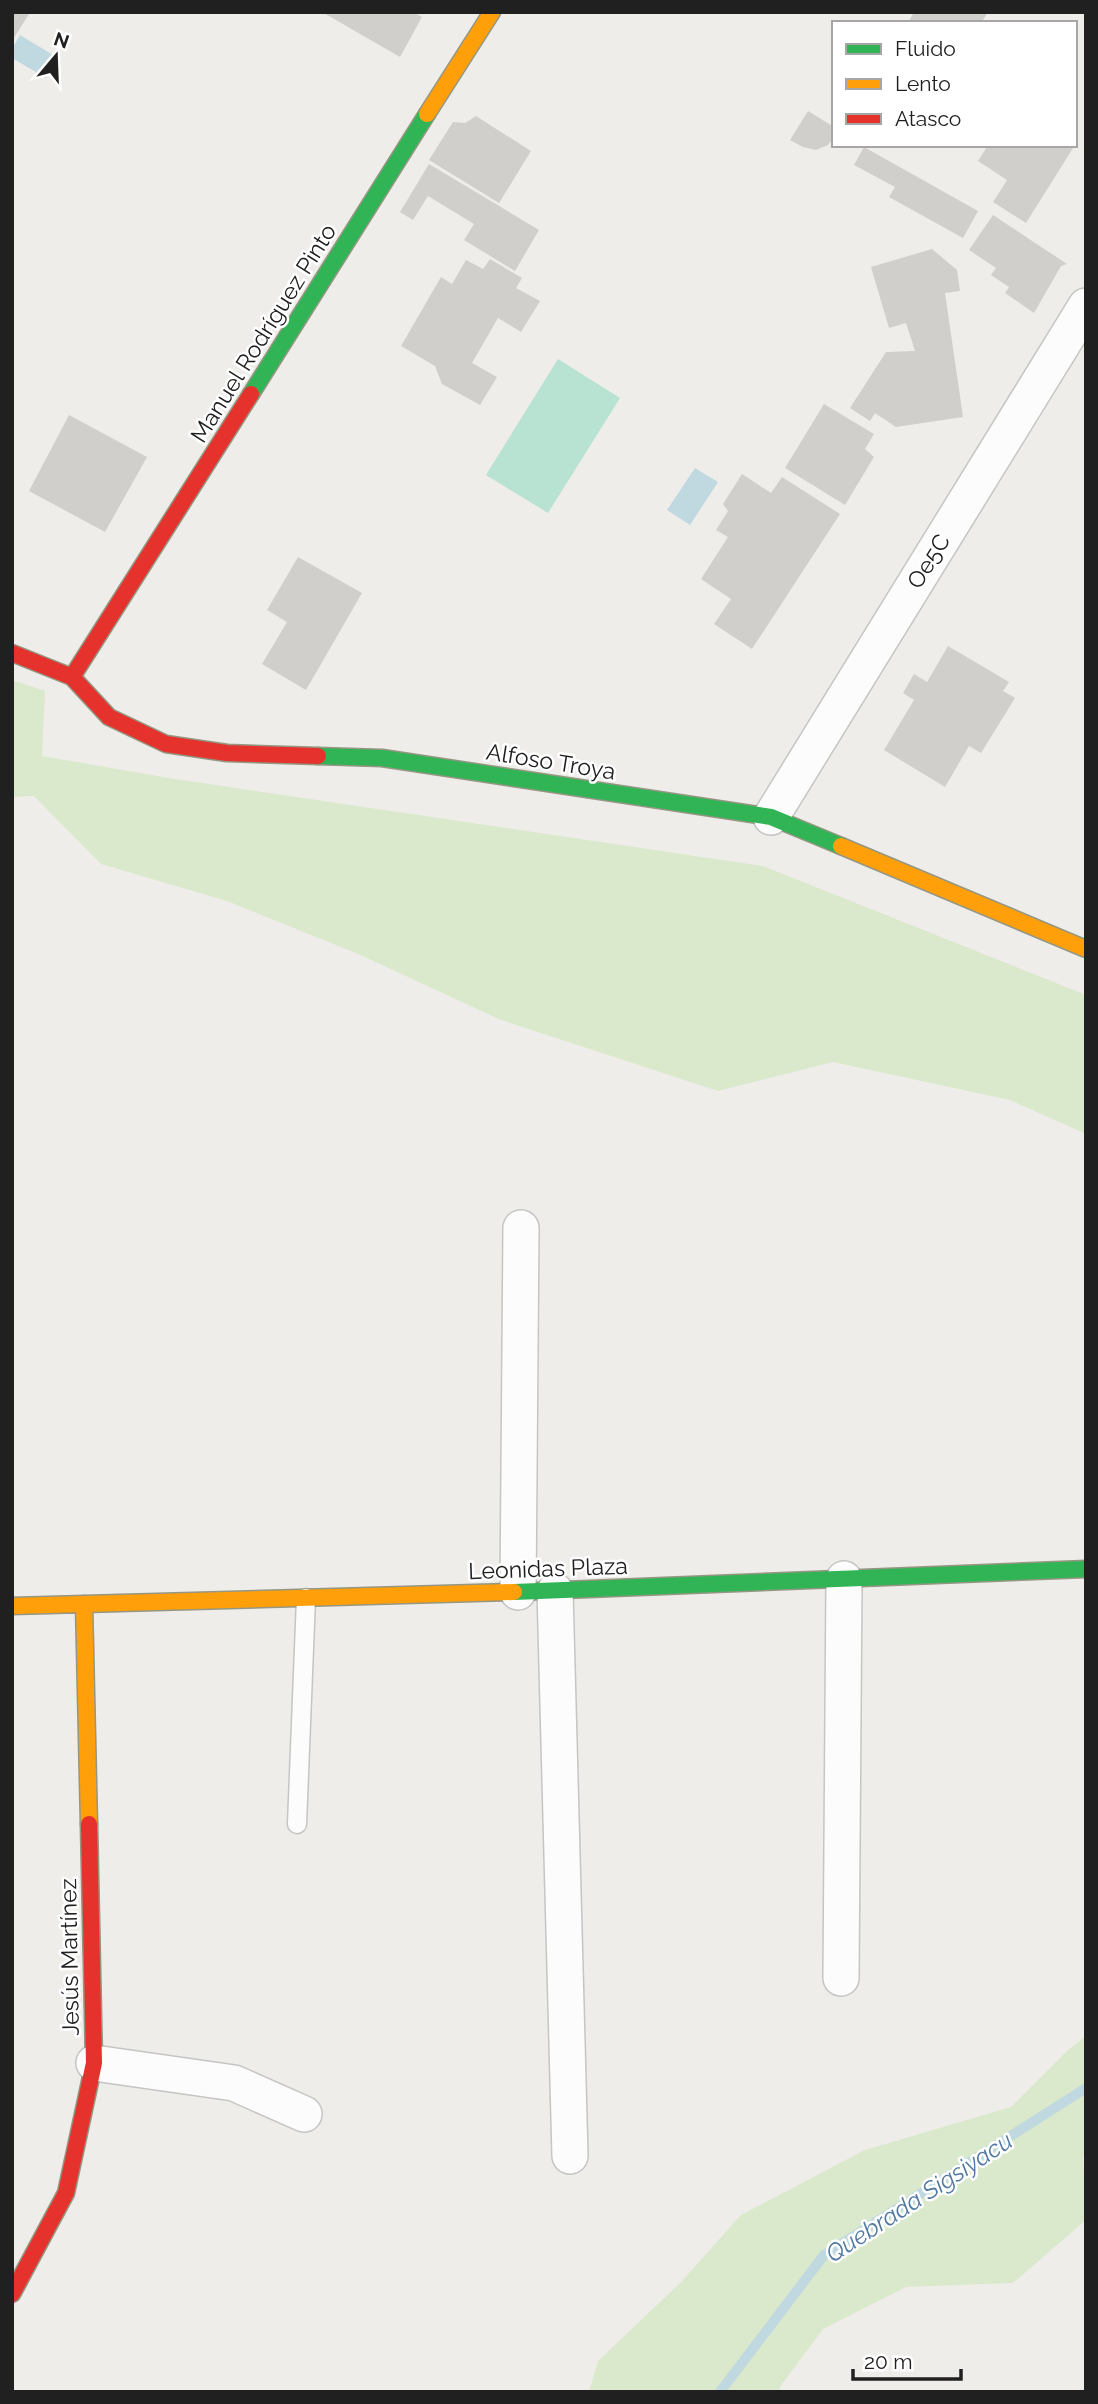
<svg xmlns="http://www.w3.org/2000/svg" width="1098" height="2404" font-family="Raleway,sans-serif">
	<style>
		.grass { fill: #dae9cb }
		.pitch { fill: #b8e2d1 }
		.water { fill: #c0d8df }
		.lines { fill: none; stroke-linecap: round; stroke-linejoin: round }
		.stream { stroke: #c0d8df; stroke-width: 10 }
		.building { fill: #d1cfcc }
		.lane-casing { stroke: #c5c5c4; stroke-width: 21 }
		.street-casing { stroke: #c5c5c4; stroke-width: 38 }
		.fast-casing { stroke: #959783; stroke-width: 19 }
		.slow-casing { stroke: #959783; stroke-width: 19 }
		.jam-casing { stroke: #959783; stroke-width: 19 }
		.lane { stroke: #fcfcfc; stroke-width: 18 }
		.street { stroke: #fcfcfc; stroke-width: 35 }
		.fast { stroke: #30b455; stroke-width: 16 }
		.slow { stroke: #ff9f0a; stroke-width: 16 }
		.jam { stroke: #e5322d; stroke-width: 16 }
		.labels { text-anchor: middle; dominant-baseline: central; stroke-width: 5; stroke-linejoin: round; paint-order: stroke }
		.street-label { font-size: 23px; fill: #202020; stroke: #fff }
		.water-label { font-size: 24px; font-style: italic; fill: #5078a2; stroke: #fff }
	</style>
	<rect width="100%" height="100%" fill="#eeedea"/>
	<!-- grass -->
	<path class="grass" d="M12,680L45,691L42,756L175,779L763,866L1086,995V1134L1010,1100L833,1062L718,1091L501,1020L356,953L227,901L101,864L34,796L12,797Z
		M1086,2036V2151L1083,2157L1086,2220L1013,2283L906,2287L823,2329L782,2384L778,2392H589L598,2361L680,2283L741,2215L865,2150L1011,2107L1068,2050Z"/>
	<!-- pitch -->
	<path class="pitch" d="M558,359L620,398L548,513L486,475Z"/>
	<!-- water -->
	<path class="water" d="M20,35L58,58L46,78L12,58V49Z
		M695,468L718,482L690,525L667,510Z"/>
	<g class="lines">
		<!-- stream -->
		<path class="stream" d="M720,2392L824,2255L1086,2088"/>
	</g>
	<!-- building -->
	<path class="building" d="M12,12L29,14L12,41Z
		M322,12H413L422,17L400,57Z
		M914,12H988L981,23H908Z
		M808,111L834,127V137L828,145L816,150L803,147L790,140Z
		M476,116L531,151L499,203L429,160L453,122L465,123Z
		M988,145H1075L1026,223L993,202L1007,180L978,161Z
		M864,147L978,211L963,238L889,197L895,187L854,165Z
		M429,164L539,230L515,271L464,240L474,224L428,196L413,220L400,212Z
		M993,215L1067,264L1061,266L1034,313L1005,293L1009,287L991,275L996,268L969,250Z
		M932,249L957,270L960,291L945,293L963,417L896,427L875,413L870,421L850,408L886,352L915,351L906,323L889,328L871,267Z
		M490,259L522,278L516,288L540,301L521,332L498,318L472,363L497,377L480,405L442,384L435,366L401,346L441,277L452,284L466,260L483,269Z
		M824,404L874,434L865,449L874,457L845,505L785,468Z
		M69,415L147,457L105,532L29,491Z
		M742,474L771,493L782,477L840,514L752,649L714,624L731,599L701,579L728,537L716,530L728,511L723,504Z
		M298,557L362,593L306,690L262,664L287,622L267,610Z
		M948,646L1009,682L1003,691L1015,698L981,753L969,746L945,787L884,750L914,700L903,693L914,674L927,682Z"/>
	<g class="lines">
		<defs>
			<path id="lane" d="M297,1824L306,1598"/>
			<path id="street" d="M771,817L1086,306
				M555,1591L570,2156
				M518,1592L521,1228
				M841,1978L844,1579
				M94,2063L234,2083L304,2114"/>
			<path id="fast" d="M251,394L427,114
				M318,756L382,758L771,817L841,846
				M514,1592L1086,1569"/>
			<path id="slow" d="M427,114L492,12
				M841,846L1086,949
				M84,1604L89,1824
				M12,1606L514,1592"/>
			<path id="jam" d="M12,653L72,677L109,717L166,744L227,753L318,756
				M72,677L251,394
				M12,2294L66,2193L94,2063L89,1824"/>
		</defs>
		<!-- lane casing -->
		<use href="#lane" class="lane-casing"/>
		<!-- street casing -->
		<use href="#street" class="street-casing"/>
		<!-- fast casing -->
		<use href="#fast" class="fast-casing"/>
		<!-- slow casing -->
		<use href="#slow" class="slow-casing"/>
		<!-- jam casing -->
		<use href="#jam" class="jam-casing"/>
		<!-- lane -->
		<use href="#lane" class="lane"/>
		<!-- street -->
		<use href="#street" class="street"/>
		<!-- fast -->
		<use href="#fast" class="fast"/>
		<!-- slow -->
		<use href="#slow" class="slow"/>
		<!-- jam -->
		<use href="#jam" class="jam"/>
	</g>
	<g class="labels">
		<!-- street labels -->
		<g class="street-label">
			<text transform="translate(263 333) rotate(-58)">Manuel Rodríguez Pinto</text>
			<text transform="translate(928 561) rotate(-58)">Oe5C</text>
			<text transform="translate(551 761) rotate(9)">Alfoso Troya</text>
			<text transform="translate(548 1568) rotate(-2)">Leonidas Plaza</text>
			<text transform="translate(69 1957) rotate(-91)">Jesús Martínez</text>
		</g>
		<!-- water labels -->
		<g class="water-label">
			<text transform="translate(919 2197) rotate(-33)">Quebrada Sigsiyacu</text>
		</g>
	</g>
	<!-- border -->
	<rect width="1098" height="2404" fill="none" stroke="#202020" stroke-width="28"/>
	<!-- legend -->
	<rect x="832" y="21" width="245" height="126" fill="#ffffff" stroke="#a6a6a6" stroke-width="2"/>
	<rect x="846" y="44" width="35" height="10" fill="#30b455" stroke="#a6a6a6" stroke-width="2"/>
	<text x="895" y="56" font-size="21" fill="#202020">Fluido</text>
	<rect x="846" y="79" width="35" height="10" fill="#ff9f0a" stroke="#a6a6a6" stroke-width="2"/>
	<text x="895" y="91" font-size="21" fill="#202020">Lento</text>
	<rect x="846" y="114" width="35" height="10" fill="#e5322d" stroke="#a6a6a6" stroke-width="2"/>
	<text x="895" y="126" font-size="21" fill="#202020">Atasco</text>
	<!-- north arrow -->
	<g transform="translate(56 56) rotate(19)" stroke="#ffffff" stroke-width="5" paint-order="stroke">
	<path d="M0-5L12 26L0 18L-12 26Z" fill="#202020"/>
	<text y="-10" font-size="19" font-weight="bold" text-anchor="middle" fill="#202020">N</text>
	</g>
	<!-- scale -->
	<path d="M853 2369v10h108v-10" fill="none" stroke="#202020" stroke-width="3.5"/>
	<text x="864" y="2369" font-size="21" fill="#202020" stroke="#ffffff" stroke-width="5" paint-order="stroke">20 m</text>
</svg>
